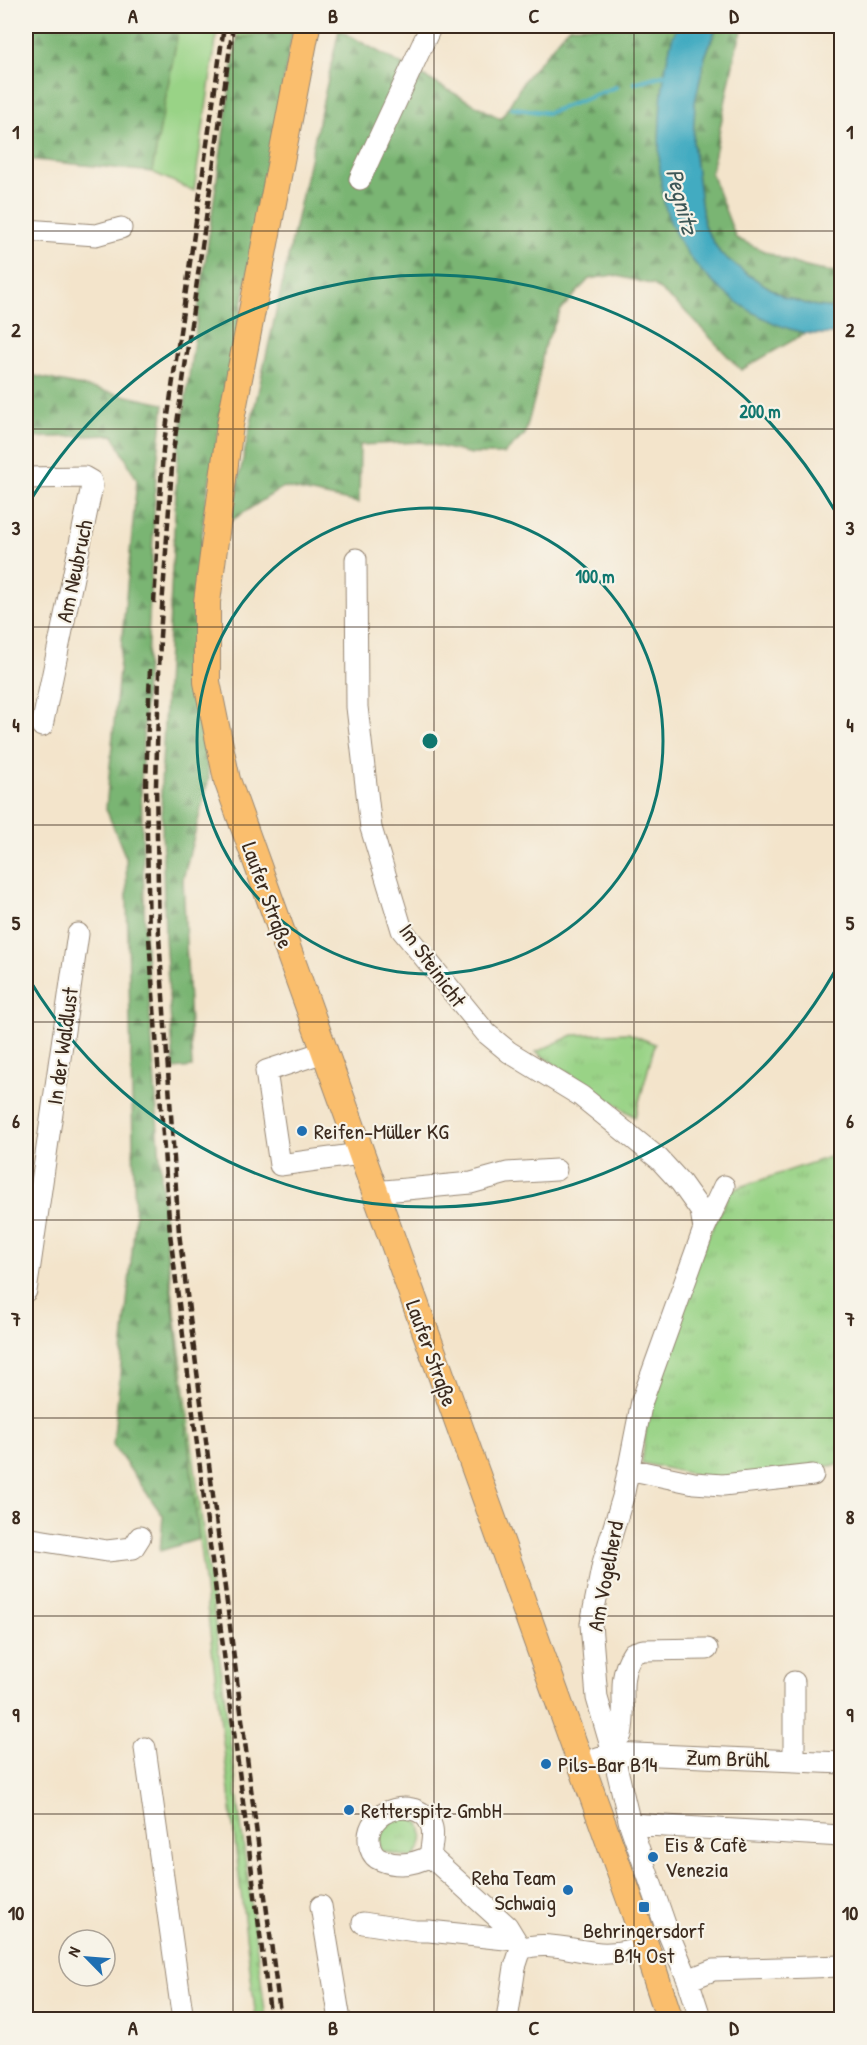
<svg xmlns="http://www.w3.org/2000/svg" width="867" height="2045" font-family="'Patrick Hand',sans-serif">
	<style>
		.grass { fill: url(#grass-tufts); stroke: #6a7e52; stroke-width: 1.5 }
		.forest { fill: url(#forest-firs); stroke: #5a7048; stroke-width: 1.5 }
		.garden { fill: #99d386; stroke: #6a7e52; stroke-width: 1.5 }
		.water { fill: #42abc1; stroke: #3e6a70; stroke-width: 1.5 }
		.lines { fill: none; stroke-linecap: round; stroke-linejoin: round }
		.stream { stroke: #42abc1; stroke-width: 4.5 }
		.minor-casing { stroke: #978774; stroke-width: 23 }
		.major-casing { stroke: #978774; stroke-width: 28 }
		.minor { stroke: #fff; stroke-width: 21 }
		.major { stroke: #fabe6d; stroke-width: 26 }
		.rail { stroke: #3b2a1e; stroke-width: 4.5; stroke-dasharray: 9 4.5; stroke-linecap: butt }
		.grid { fill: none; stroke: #3b2a1e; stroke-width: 1.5; stroke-opacity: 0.55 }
		.ring { fill: none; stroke: #0f766e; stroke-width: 3 }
		.poi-dot { fill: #1f6fb2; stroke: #f7f3e8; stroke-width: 2 }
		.labels { text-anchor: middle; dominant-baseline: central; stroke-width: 4.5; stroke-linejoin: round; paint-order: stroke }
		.street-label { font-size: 22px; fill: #3b2a1e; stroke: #f7f3e8 }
		.poi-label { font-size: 22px; fill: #3b2a1e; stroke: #f7f3e8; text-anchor: start }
		.water-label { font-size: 24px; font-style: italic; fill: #3d5757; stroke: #f7f3e8 }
		.centre { fill: #0f766e; stroke: #f7f3e8; stroke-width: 3 }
		.ring-label { font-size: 18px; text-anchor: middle; font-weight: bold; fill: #0f766e; stroke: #f7f3e8; stroke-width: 4.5; stroke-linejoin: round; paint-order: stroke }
		.neatline { fill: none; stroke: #3b2a1e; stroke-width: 2 }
		.grid-label { font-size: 20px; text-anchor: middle; font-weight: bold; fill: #3b2a1e }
	</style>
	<defs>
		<pattern id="grass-tufts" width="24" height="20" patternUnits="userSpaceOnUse" patternTransform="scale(1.5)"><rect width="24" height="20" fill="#99d386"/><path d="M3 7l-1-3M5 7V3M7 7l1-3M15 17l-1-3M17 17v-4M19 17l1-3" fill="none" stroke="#85b573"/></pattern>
		<pattern id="forest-firs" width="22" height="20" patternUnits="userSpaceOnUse" patternTransform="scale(1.5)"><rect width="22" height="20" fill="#7ab573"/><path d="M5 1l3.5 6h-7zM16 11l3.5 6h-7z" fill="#65935e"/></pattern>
	</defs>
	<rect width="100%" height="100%" fill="#f7f3e8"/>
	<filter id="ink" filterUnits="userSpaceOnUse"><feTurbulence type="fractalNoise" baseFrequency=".0167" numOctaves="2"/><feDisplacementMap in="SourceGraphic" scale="12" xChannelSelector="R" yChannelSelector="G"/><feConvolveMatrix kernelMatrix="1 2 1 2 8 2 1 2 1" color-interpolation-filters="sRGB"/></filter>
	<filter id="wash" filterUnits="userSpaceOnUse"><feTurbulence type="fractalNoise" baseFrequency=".008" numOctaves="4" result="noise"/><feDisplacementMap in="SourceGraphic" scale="24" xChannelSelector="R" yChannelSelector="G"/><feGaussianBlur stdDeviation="1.35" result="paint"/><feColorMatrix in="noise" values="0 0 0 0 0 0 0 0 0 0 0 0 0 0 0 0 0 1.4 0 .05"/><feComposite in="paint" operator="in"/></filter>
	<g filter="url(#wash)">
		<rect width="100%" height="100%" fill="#f3e4cb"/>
		<!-- grass -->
		<path class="grass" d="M628,1033L655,1044L635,1117L536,1052L573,1035Z
			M841,1153V1464L728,1482L642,1463L649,1404L696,1261L731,1190Z
			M165,1235L266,2019H256L199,1539Z
			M402,1813L420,1823C425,1836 423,1849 412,1858L381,1851L376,1829Z"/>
		<!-- forest -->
		<path class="forest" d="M26,26H176L177,38L152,172L26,159Z
			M570,26H678L670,46L709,279C742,306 765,320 806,333L741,370L684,310L654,285L613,275L589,279L561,310L544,347L536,393L525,434L504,454H471L421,442L360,445L359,503L283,487L229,522L339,30L501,119L525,79Z
			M717,26H744L736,49L711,173L736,238C769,253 804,272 841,272V309L810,305L784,297L747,274L720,253L704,226L693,142L695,102L705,57Z
			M293,30L205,506L196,596L197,699L209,778L183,879L192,1067L174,1069L165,937L161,785L178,453L237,38Z
			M26,374L164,404L156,473L141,784L145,938L165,1235L199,1539L160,1551L163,1516L113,1445L135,1221L126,858L106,809L137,480L113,435L26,438Z"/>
		<!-- garden -->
		<path class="garden" d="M176,26H218L194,191L152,172L177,38Z
			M239,26H293V30L237,38Z"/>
		<!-- water -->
		<path class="water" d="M678,26H717L705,57L695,102L693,142L704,226L720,253L747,274L784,297L810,305L841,309V334C830,334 816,335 805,333C749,321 689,273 669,219C653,178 659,90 670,47C671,40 675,32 678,26Z"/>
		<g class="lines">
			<!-- stream -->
			<path class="stream" d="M635,83L670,73
				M512,108L548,113L616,87"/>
		</g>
	</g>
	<g filter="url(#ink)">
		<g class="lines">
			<defs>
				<path id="minor" d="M360,179L431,26
					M26,230L96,235L121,228
					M26,478L84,477L91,481L92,486L42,726
					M356,559L357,707L371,828L402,930L486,1033L509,1052L581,1096L659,1159L681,1183L701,1211L704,1229
					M324,1052L266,1071L280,1165L360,1154
					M374,1192L471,1183L507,1173L556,1170
					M26,1263L30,1265L26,1291
					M30,1265L78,934
					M628,1469L694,1483L723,1485L813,1475
					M26,1538L107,1551L133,1548L140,1537
					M610,1742L621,1735C628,1705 615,1680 633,1653L643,1650L707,1649
					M145,1748L183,2020
					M794,1761V1682
					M580,1764L613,1753L842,1763
					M630,1824L842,1836
					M430,1856C415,1864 398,1867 381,1860C375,1858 372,1854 370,1847C360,1806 424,1794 432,1828C434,1836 431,1848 430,1856L507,1926L521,1949
					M321,1906L340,2020
					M363,1923L415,1931H429L515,1940
					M688,1980L713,1970L842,1966
					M507,2020L515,1967L521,1949C547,1940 573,1951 600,1953C616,1954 630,1951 646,1945
					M701,2020L688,1980L667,1930L630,1824L613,1753L597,1698L591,1624L603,1563L623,1497L642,1401L704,1229L724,1186"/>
				<path id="major" d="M307,26L230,425L207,602V682L227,780L634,1911L670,2020"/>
			</defs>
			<!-- minor casing -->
			<use href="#minor" class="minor-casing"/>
			<!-- major casing -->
			<use href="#major" class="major-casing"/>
			<!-- minor -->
			<use href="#minor" class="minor"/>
			<!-- major -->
			<use href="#major" class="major"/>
			<!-- rail -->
			<path class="rail" d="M233,26L173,452L160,636L156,785L159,937L179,1233L281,2020
				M154,603L163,450L224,26
				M150,669L146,784L149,937L170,1234L271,2020"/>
		</g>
	</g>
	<!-- grid -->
	<path class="grid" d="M233,26V2020M434,26V2020M634,26V2020M26,231H842M26,429H842M26,627H842M26,825H842M26,1022H842M26,1220H842M26,1418H842M26,1616H842M26,1814H842"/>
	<!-- distance rings -->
	<g class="ring">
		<circle cx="430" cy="741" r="233"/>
		<path d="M841 960A466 466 0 0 1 26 974M26 508A466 466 0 0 1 841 522"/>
	</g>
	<!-- markers -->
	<g class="poi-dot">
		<circle cx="302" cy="1131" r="6"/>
		<circle cx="546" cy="1764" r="6"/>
		<circle cx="349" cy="1810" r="6"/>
		<circle cx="653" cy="1857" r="6"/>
		<circle cx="568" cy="1890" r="6"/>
		<rect x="638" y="1901" width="12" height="12" rx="3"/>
	</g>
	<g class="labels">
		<!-- street labels -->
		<g class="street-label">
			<text transform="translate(74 571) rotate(-78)">Am Neubruch</text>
			<text transform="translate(268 895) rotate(70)">Laufer Straße</text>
			<text transform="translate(433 965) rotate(54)">Im Steinicht</text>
			<text transform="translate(62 1046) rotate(-82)">In der Waldlust</text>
			<text transform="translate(432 1353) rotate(70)">Laufer Straße</text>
			<text transform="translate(605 1576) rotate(-79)">Am Vogelherd</text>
			<text transform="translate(728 1758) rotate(2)">Zum Brühl</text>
		</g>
		<!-- poi labels -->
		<g class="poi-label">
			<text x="314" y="1131">Reifen-Müller KG</text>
			<text x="558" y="1764">Pils-Bar B14</text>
			<text x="361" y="1810">Retterspitz GmbH</text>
			<text x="665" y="1844">Eis &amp; Cafè<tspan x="665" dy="25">Venezia</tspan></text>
			<text x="556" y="1877" text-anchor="end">Reha Team<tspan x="556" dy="25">Schwaig</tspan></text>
			<text x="644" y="1930" text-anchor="middle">Behringersdorf<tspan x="644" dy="25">B14 Ost</tspan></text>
		</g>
		<!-- water labels -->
		<g class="water-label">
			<text transform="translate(683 201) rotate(75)">Pegnitz</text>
		</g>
	</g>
	<circle cx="430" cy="741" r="9" class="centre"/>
	<g class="ring-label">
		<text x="760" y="418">200 m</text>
		<text x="595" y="583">100 m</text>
	</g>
	<!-- margin -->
	<rect width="867" height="2045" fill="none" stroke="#f7f3e8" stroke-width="66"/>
	<!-- north arrow -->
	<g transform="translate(87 1958) rotate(295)"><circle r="28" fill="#f7f3e8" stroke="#aca397" stroke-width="1.5"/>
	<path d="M0-4.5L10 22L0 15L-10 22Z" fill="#1f6fb2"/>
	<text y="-9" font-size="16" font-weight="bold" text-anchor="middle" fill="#3b2a1e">N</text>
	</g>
	<rect x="33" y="33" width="801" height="1979" class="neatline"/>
	<g class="grid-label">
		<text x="133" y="23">A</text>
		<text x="333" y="23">B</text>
		<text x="534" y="23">C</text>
		<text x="734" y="23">D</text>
		<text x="16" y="139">1</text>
		<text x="850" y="139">1</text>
		<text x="16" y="337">2</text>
		<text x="850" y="337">2</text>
		<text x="16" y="535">3</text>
		<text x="850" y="535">3</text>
		<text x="16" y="732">4</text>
		<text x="850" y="732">4</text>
		<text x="16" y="930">5</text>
		<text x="850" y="930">5</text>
		<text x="16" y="1128">6</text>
		<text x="850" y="1128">6</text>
		<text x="16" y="1326">7</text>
		<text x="850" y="1326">7</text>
		<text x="16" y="1524">8</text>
		<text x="850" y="1524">8</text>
		<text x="16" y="1722">9</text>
		<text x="850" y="1722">9</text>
		<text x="16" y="1920">10</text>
		<text x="850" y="1920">10</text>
		<text x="133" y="2035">A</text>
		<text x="333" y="2035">B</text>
		<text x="534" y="2035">C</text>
		<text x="734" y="2035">D</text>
	</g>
</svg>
